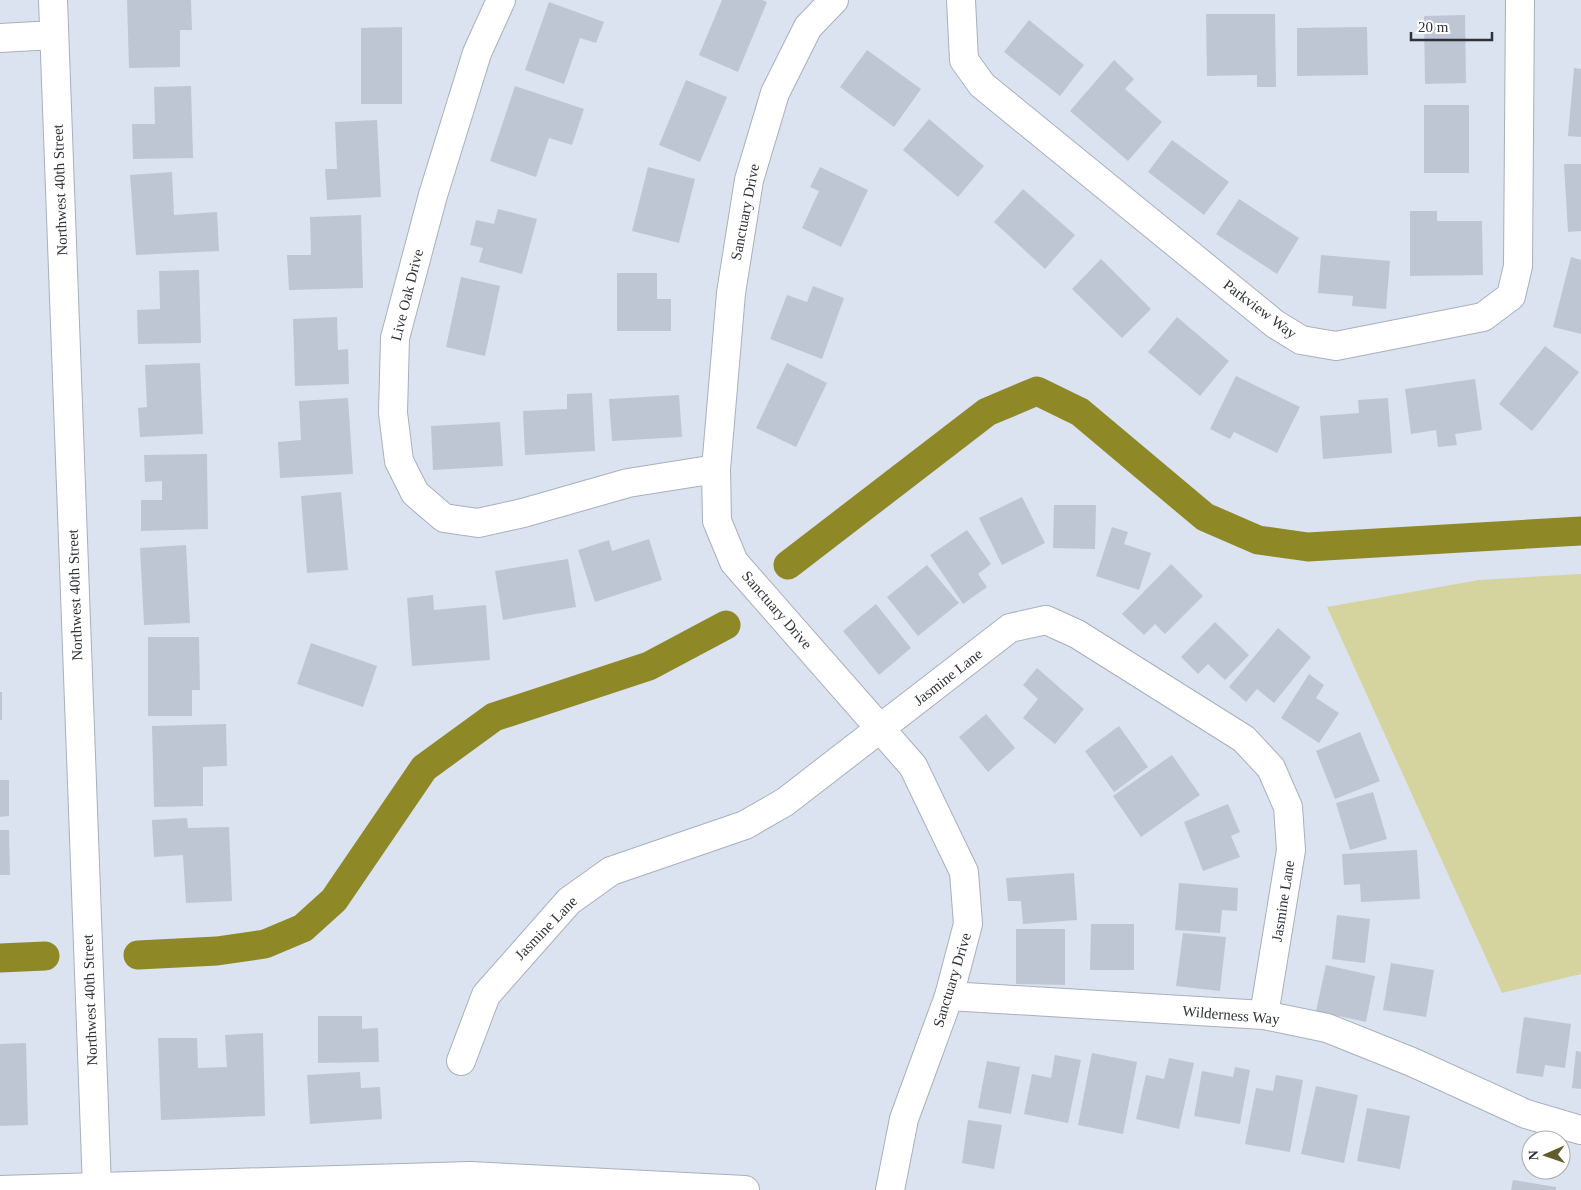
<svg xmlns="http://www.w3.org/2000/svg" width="1581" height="1190" font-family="Georgia,serif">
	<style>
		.green { fill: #d6d49e }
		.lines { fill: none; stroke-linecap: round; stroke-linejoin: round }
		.canal { stroke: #8e8827; stroke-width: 29 }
		.building { fill: #bfc6d3 }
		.minor-casing { stroke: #a8b0bd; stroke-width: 30 }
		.tertiary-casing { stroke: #a8b0bd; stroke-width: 30 }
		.minor { stroke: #fff; stroke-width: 28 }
		.tertiary { stroke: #fff; stroke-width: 28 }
		.labels { text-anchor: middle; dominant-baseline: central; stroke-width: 5; stroke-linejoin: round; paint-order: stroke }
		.street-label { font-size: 15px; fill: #2f3237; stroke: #fff }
	</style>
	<rect width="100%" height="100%" fill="#dbe2f0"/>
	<!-- green -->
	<path class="green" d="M1581,574V974L1502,993L1327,607L1479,580Z"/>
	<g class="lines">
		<!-- canal -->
		<path class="canal" d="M788,565L987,412L1037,391L1080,412L1205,517L1258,540L1308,547L1581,531
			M138,955L217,951L265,944L303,928L334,900L424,768L494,717L649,666L726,625
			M0,958L45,956"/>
	</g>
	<!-- building -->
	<path class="building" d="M127,0H191L192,30H180V67L129,68Z
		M722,0H762L767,2L738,72L699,55Z
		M549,2L604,22L596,43L580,38L564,84L525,70Z
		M1206,14H1275L1276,87H1257V75L1207,76Z
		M1465,15L1466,83L1425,84L1424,16Z
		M1029,20L1084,65L1060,96L1004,52Z
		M402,27V104H361V28Z
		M1367,27L1368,75L1297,76V28Z
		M867,50L921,89L894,127L840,87Z
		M1114,60L1134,79L1125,89L1162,122L1128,161L1070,111Z
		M1574,68L1581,69V137L1568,136Z
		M686,80L727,97L700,162L659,145Z
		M191,86L193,158L133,159L132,124H155L154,87Z
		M515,86L584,109L572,145L549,138L536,177L490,161Z
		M1424,105H1469V173H1424Z
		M929,119L984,166L958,197L903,150Z
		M377,120L381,197L327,200L325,169H337L335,122Z
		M1172,140L1229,182L1204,215L1148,172Z
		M1564,164H1581V231L1568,232Z
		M648,167L695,179L679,243L632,231Z
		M820,167L868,190L841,247L802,228L819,191L810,187Z
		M172,172L174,215L217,212L219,251L136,255L130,175Z
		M1023,189L1075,235L1045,269L994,222Z
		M1239,199L1299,238L1277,274L1216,234Z
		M498,209L537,219L522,274L479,262L483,248L470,245L476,220L494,224Z
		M1410,211H1437V221H1482L1483,275L1410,276Z
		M361,215L363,288L289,290L287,255H311L310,217Z
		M1321,255L1390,261L1386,309L1352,306L1353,296L1318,293Z
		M1571,257L1581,260V334L1553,327Z
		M1101,259L1151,309L1122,338L1072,289Z
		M199,270L201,343L138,344L137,310L160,309L159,271Z
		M617,273H657V299H671V331H617Z
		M461,277L500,286L485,356L446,347Z
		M813,286L844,298L822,359L770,339L787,295L807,302Z
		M337,317L338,350L348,349L349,384L295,386L293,319Z
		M1177,317L1229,361L1200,396L1148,352Z
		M1545,346L1579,372L1532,431L1499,404Z
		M200,363L203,434L140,437L138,408L147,407L145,365Z
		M787,363L827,383L796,447L756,428Z
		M1236,376L1300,407L1277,453L1234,432L1230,439L1210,429Z
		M1475,379L1482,430L1455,434L1457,445L1438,447L1436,430L1411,434L1405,389Z
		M592,393L595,451L525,455L523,411L567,409V394Z
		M679,395L682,437L612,441L609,399Z
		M348,398L353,474L280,478L278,442L301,440L299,401Z
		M1388,398L1392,453L1323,459L1320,416L1359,413L1358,400Z
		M500,422L503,466L433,470L431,426Z
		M207,454L208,529L141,531V500H162V481L145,482L144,455Z
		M341,492L348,570L307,573L301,496Z
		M1022,497L1045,543L1002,565L979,518Z
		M1054,505H1096L1095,549L1053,548Z
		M1112,527L1128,532L1124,544L1151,553L1139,590L1096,576Z
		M967,530L991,564L978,574L987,587L963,604L930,555Z
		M649,539L662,580L595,602L578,550L609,540L612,551Z
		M186,545L190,623L144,625L140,548Z
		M568,559L576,607L503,620L495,571Z
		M1171,564L1203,596L1165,634L1155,624L1144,635L1122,614Z
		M927,565L959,603L918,636L887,597Z
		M433,595L434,610L486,605L490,660L412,666L407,598Z
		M876,604L911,648L879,675L843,631Z
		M1215,622L1249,655L1225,680L1208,664L1198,674L1181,657Z
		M1278,628L1311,657L1274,703L1257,689L1246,702L1229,687Z
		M148,637H199L200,690H192V716H148Z
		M311,643L377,666L363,707L297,684Z
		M1037,668L1084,709L1055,744L1023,718L1038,699L1023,685Z
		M1309,674L1324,685L1316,698L1339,713L1319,743L1281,718Z
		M0,692H2V720H0Z
		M986,714L1015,748L988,772L959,737Z
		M226,724L227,766L203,767V806L154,807L152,726Z
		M1119,726L1148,767L1114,792L1085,751Z
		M1360,732L1380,781L1335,799L1316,751Z
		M1172,755L1200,795L1141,837L1113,796Z
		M0,780H9V816L0,817Z
		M1373,792L1387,839L1350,850L1336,803Z
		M1228,804L1240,832L1231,836L1240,857L1203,871L1184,822Z
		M187,818L188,828L229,827L232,901L186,903L183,855L154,857L152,820Z
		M0,830H9L10,875H0Z
		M1417,850L1420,899L1361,902L1360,884L1344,885L1342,854Z
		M1074,873L1077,920L1023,924L1021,901H1008L1006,878Z
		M1179,883L1238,888L1237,911L1222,910L1220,933L1175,930Z
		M1337,915L1370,919L1365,963L1332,959Z
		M1091,924H1134V970H1090Z
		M1016,929H1065V985L1016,984Z
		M1183,933L1226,937L1220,991L1176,986Z
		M1391,963L1434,970L1426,1017L1383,1010Z
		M1326,965L1375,976L1366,1022L1316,1011Z
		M318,1016H362V1029L378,1028L379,1062L318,1063Z
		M1524,1017L1571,1024L1565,1068L1545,1065L1543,1077L1516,1073Z
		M263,1033L265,1116L161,1120L158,1038H197L198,1068L227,1067L225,1035Z
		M26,1043L28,1125L0,1126V1044Z
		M1576,1051L1581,1052V1089L1572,1088Z
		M1092,1053L1137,1062L1123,1134L1078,1125Z
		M1055,1055L1081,1060L1068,1123L1024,1114L1032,1074L1051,1078Z
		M1169,1058L1194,1063L1179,1129L1136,1119L1146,1075L1164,1079Z
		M987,1061L1020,1067L1011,1114L978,1108Z
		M1235,1067L1250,1070L1240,1124L1194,1116L1202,1071L1233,1077Z
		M360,1072L361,1088L380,1087L382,1119L310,1124L307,1075Z
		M1276,1075L1303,1080L1290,1152L1245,1144L1256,1088L1273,1091Z
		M1316,1086L1358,1095L1344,1163L1301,1154Z
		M1367,1108L1410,1116L1400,1169L1357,1161Z
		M968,1120L1002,1125L994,1169L962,1163Z
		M1513,1180L1556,1187V1190H1511Z"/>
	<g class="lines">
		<defs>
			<path id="minor" d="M53,0L97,1188
				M501,0L477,53L433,195L395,338L393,413L399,461L415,493L444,518L478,523L523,513L628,483L716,469
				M834,0L808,27L775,93L749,180L731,293L716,469L717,521L734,562L913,766L964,872L968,924L949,996L904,1119L890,1190
				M961,0L964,60L982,85L1275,324L1301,340L1336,346L1483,317L1511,296L1518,266L1520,0
				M0,38L54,35
				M949,996L1264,1015L1327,1028L1412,1062L1526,1114L1581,1130
				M461,1061L486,995L569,901L611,871L745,825L785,802L1010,628L1046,620L1077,634L1244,739L1271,768L1288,807L1291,850L1264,1015"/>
			<path id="tertiary" d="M0,1190L470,1176L745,1190"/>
		</defs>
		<!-- minor casing -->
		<use href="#minor" class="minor-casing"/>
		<!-- tertiary casing -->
		<use href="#tertiary" class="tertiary-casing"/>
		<!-- minor -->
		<use href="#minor" class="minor"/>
		<!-- tertiary -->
		<use href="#tertiary" class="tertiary"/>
	</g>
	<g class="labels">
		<!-- street labels -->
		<g class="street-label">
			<text transform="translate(60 190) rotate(-92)">Northwest 40th Street</text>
			<text transform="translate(745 212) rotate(-79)">Sanctuary Drive</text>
			<text transform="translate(407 295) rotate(-76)">Live Oak Drive</text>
			<text transform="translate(1260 309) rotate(37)">Parkview Way</text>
			<text transform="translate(75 595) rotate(-92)">Northwest 40th Street</text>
			<text transform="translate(777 610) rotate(49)">Sanctuary Drive</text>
			<text transform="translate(948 677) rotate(-38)">Jasmine Lane</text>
			<text transform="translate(1283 901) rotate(-81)">Jasmine Lane</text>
			<text transform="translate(546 928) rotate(-46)">Jasmine Lane</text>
			<text transform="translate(952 980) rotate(-73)">Sanctuary Drive</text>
			<text transform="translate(90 1000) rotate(-92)">Northwest 40th Street</text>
			<text transform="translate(1231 1015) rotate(5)">Wilderness Way</text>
		</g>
	</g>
	<!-- north arrow -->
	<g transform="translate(1546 1155) rotate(268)"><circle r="24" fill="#ffffff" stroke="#acadaf"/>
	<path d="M0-4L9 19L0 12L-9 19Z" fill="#605d2a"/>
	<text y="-8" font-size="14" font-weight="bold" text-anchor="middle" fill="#2f3237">N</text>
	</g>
	<!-- scale -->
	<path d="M1411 32v8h81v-8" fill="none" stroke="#2f3237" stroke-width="2.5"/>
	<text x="1418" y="32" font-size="15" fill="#2f3237" stroke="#ffffff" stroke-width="4" paint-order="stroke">20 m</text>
</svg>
